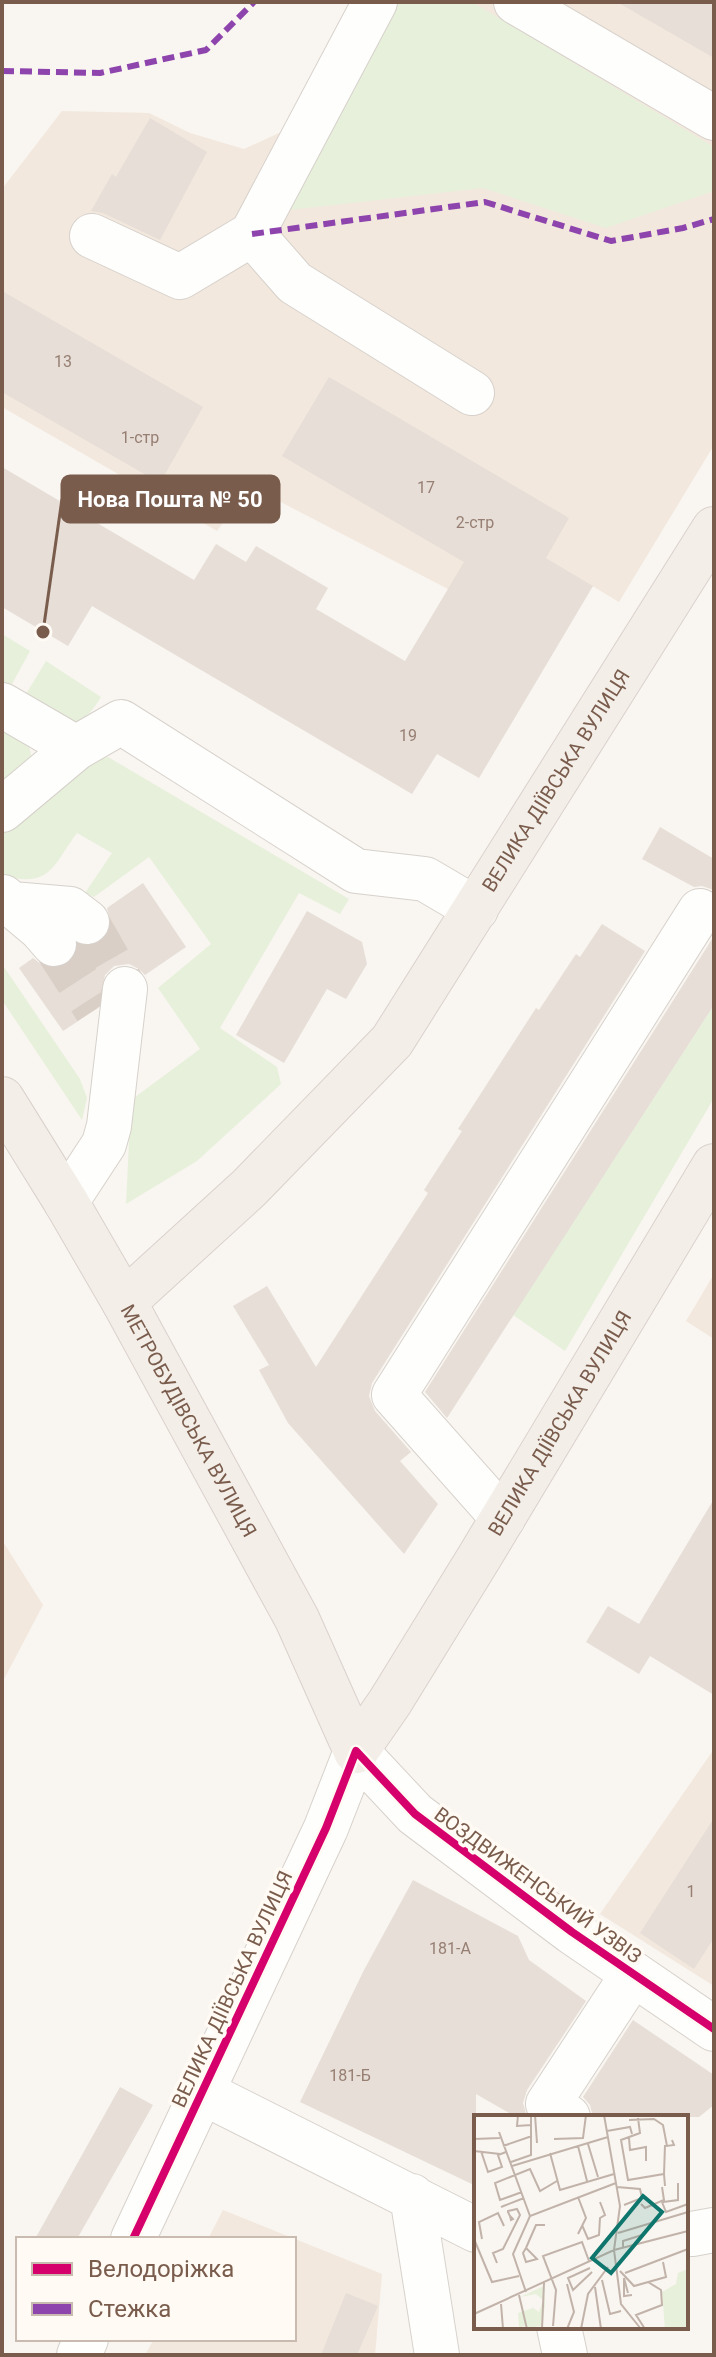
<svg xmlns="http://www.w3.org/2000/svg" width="716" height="2357" font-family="Roboto,sans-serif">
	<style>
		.residential { fill: #f2e8de }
		.green { fill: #e7f0db }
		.building { fill: #e6ded7 }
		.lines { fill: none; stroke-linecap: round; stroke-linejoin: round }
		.minor-tunnel { stroke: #d9cfc7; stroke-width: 44; stroke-dasharray: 44 22; stroke-linecap: butt }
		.minor-casing { stroke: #d7d1cb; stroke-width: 46 }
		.major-casing { stroke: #dad1cc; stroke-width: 46 }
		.minor { stroke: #fefefd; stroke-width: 44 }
		.major { stroke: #f3eee8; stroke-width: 44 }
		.quiet { stroke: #8e44ad; stroke-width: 6; stroke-dasharray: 12 6; stroke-linecap: butt }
		.cycleway-casing { stroke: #fffaf3; stroke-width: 13 }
		.cycleway { stroke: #d6006c; stroke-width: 8 }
		.labels { text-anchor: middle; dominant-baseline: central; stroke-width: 7; stroke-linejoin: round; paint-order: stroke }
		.number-label { font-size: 16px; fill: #977e72 }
		.street-label { font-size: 20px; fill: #7a5c4d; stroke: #fffaf3 }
		.inset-road { fill: none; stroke: #c2b3aa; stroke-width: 2 }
		.view { fill: #0f766e; fill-opacity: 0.15; stroke: #0f766e; stroke-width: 4 }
		.inset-edge { fill: none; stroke: #7a5c4d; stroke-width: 4 }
		.leader { fill: none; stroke: #7a5c4d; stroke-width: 3 }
		.callout-dot { fill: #7a5c4d; stroke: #fffaf3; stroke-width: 3 }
		.callout { fill: #7a5c4d; stroke: #7a5c4d; stroke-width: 3 }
		.callout-label { font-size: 22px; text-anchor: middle; font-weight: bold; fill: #fff }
	</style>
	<rect width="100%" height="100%" fill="#f9f5f0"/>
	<!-- residential -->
	<path class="residential" d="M363,2H714V445L619,602L546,558L491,615L448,589L250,486L217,531L2,407V189L62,111L149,113L190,133L244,149L290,128Z
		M714,1274V1339L686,1321Z
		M2,1540L43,1605L2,1683Z
		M714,1749V1986L600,1914Z
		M223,2210L382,2274L375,2355H145L154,2339H294V2239H208Z"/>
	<!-- green -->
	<path class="green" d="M398,2H472L714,147V191L606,228L483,188L272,212Z
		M2,634L30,651L6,695L2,693Z
		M46,661L101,697C93,710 87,718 73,724L20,704Z
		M2,724L27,739L31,754L28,775L2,794Z
		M108,757L349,899L340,914L299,893L220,1028L277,1067L281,1084L197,1161L126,1204L131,1100L200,1049L158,988L211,944L149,857L94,897L85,893L112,853L77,833C52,866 52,888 2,876V831L95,759Z
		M2,964L80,1079L87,1098L82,1120L2,1000Z
		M714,1005V1098L565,1351L513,1315Z"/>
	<!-- building -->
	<path class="building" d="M617,2H714V58Z
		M150,118L207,152L160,240L103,213L91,211L112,174L116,177Z
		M2,291L203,407L160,483L2,392Z
		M329,377L569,518L546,558L593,586L479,778L437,754L412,794L92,606L68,646L2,607V467L194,580L216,544L246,562L256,546L328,588L316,609L405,661L464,562L282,456Z
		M660,827L714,859V890L702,886L694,887L642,859Z
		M143,883L186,947L145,975L139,969L129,964L114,966L105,975L98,1008L63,1031L19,968L33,958L45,967L59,968L71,962L77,953L78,945L85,947L97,945L106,938L112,926L107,908Z
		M307,911L362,942L367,964L346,999L327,989L284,1063L236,1035Z
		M602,924L645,951L372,1383L369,1396L375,1411L411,1452L400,1461L438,1504L404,1554L288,1423L259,1370L269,1365L233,1306L267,1286L316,1367L428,1193L424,1190L462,1131L458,1129L536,1008L539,1010L576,954L580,957Z
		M714,936V1005L447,1418L425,1392Z
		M714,1499V1695L650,1656L639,1674L586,1642L608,1606L639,1624Z
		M714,1818V1938L694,1969L640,1933Z
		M413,1880L518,1936L529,1960L586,2001L527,2090L523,2103L527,2117H516L476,2094V2186L300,2102L364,1970Z
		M633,2020L714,2075V2105L699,2117H593L590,2105L583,2097Z
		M120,2087L153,2105L77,2239H35Z
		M346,2293L378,2306L357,2355H321Z"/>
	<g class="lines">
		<!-- minor-tunnel -->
		<path class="minor-tunnel" d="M87,922L125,989
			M54,944L96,1009"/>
		<defs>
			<path id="minor" d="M516,2L714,118
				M252,234L295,283L472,393
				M92,236L180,277L252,234L375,2
				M2,705L76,748
				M2,810L76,748L121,722L356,871L425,879L476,909
				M3,897L41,929L54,944
				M12,904L70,909L87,922
				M66,1202L104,1144L109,1126L125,989
				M503,1518L394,1395L700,911
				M202,2092L476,2230
				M568,2117L548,2104L633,1974
				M412,2196L437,2355
				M692,2234L714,2230
				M133,2239L326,1828L356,1751L415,1814L572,1932L714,2029
				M559,2327L565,2355
				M79,2355L86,2339"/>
			<g id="major">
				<path id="s1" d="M2,1099L66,1202L124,1302L297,1619L356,1751"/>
				<path id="s2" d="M124,1302L249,1188L392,1041L714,529"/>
				<path id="s3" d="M356,1751L390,1702L480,1556L714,1166"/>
			</g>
		</defs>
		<!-- minor casing -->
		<use href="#minor" class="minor-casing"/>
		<!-- major casing -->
		<use href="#major" class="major-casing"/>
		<!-- minor -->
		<use href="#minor" class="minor"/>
		<!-- major -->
		<use href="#major" class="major"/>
		<!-- quiet -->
		<path class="quiet" d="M2,71L100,73L206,50L254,2
			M252,234L485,202L611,241L683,228L714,219"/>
		<defs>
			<path id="cycleway" d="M133,2239L326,1828L356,1751L415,1814L572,1932L714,2029"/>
		</defs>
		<!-- cycleway casing -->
		<use href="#cycleway" class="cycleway-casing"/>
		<!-- cycleway -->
		<use href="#cycleway" class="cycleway"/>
	</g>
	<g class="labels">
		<!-- number labels -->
		<g class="number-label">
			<text x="63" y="361">13</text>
			<text x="140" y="437">1-стр</text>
			<text x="426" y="487">17</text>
			<text x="475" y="522">2-стр</text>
			<text x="408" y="735">19</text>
			<text x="691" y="1891">1</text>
			<text x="450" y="1948">181-А</text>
			<text x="350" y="2075">181-Б</text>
		</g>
		<!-- street labels -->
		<g class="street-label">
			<text stroke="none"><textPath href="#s2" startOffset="682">ВЕЛИКА ДІЇВСЬКА ВУЛИЦЯ</textPath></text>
			<text stroke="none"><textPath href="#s1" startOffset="372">МЕТРОБУДІВСЬКА ВУЛИЦЯ</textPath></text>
			<text stroke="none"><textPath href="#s3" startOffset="386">ВЕЛИКА ДІЇВСЬКА ВУЛИЦЯ</textPath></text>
			<text transform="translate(538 1885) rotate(36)">ВОЗДВИЖЕНСЬКИЙ УЗВІЗ</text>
			<text transform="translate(232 1989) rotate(-65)">ВЕЛИКА ДІЇВСЬКА ВУЛИЦЯ</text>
		</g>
	</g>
	<!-- overview -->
	<g transform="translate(474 2115)">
		<rect width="214" height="214" fill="#f9f5f0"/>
		<path d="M214,154V214H191L188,177L202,169L204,158ZM70,171L71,190L68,211L53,213L51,203V211L45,212L44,198L59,193L65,197L69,185L62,179L46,182Z" fill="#e7f0db"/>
		<path class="inset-road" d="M44,0L43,11L57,10M61,0L63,28M130,0L146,91L140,135M164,3L166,18L147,25L154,65L190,59L191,71M155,5L180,4L189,10L193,31L200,30L198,25M133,16L156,12L158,19M25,17L56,101M155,23L156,35L172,32V46M0,24L26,23M80,24L109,23L112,0M114,29L124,62M29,31L58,21M104,31L113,66M0,36L26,39M7,36L14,57L28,52L24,40L32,37M76,38L86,75L140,59M37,47L57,40V0M38,51L134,22M190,59L191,30M143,72L166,74L168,83L150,90M48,77L26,85L21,68L56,54L66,76L83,66M104,82L112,103L104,119M188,87L192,97L214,89M189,87L204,85V68M167,89L171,93L190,85L188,72M27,92L50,83M108,110L114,124L125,120L126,103L131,100L126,87M144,118L214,97M0,124L18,167L45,161M8,124L5,107L24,98L30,111M149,132V126L168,120M52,133L63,144L52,147L49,138L52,133L55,126L62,110H71M140,135L214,116M23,148L19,138L29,134L46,100L43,94L34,96V97L36,101L37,105L39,104L36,101M0,153V195M116,153L94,163L99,175L118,157M146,156L160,171L192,162L189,147M151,158L214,134M128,165L136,199L147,196M121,172L127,214M52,177L39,139L56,101L142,68M154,178L150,163V181L158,180M45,180L53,214M27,189L29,214M0,199L140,135L147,189L167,214M79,211L82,175L69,141L108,127L115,146M68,214L70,168M93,214L100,197L93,169M107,214L114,179L134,152M171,214L162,200L188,190L187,175L174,167"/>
		<path class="view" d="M169,81L188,97L137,158L118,143Z"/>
		<rect width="214" height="214" class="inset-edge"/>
	</g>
	<!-- callouts -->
	<path class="leader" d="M43 632L62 499"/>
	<circle class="callout-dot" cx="43" cy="632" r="8"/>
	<rect class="callout" x="62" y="476" width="217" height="46" rx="8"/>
	<g class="callout-label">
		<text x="170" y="507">Нова Пошта № 50</text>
	</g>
	<!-- border -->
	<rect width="716" height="2357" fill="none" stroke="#7a5c4d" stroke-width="8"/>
	<!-- legend -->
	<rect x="16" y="2237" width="280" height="104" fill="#fffaf3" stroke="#cabbb1" stroke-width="2"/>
	<rect x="32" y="2263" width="40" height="12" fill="#d6006c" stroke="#cabbb1" stroke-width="2"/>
	<text x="88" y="2277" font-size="24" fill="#7a5c4d">Велодоріжка</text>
	<rect x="32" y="2303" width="40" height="12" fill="#8e44ad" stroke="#cabbb1" stroke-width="2"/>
	<text x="88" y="2317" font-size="24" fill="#7a5c4d">Стежка</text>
</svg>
